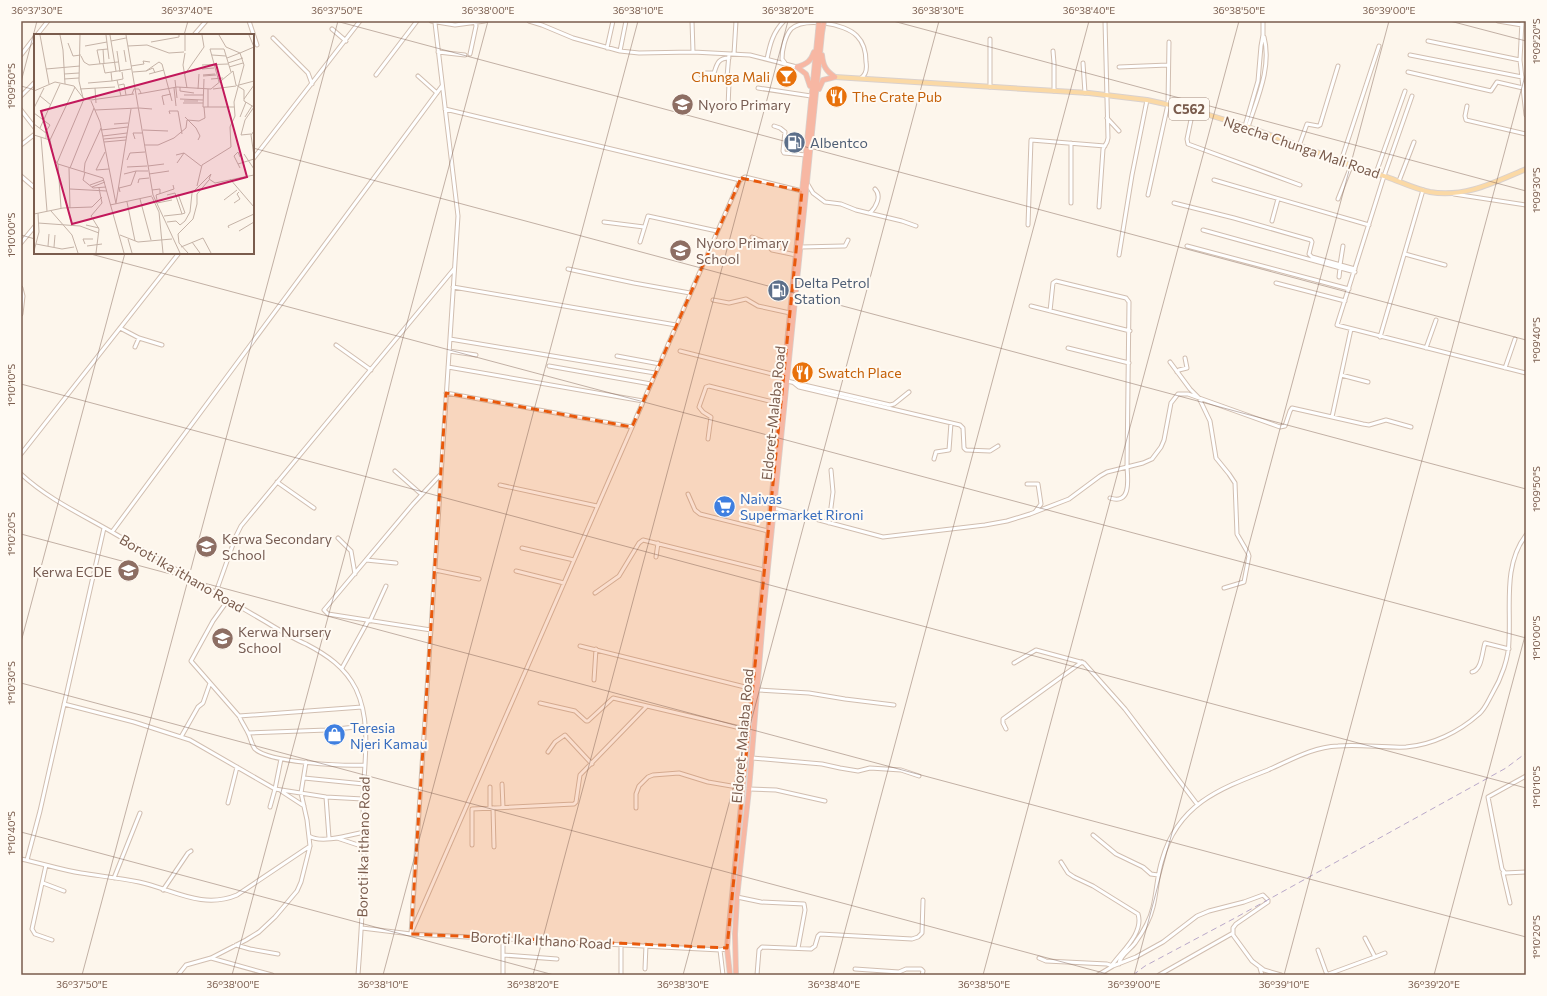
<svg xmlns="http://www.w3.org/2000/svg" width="1547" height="996" font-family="Commissioner,sans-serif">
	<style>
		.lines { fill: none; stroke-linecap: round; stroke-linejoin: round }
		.minor-casing { stroke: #d1beb0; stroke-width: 5 }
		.major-casing { stroke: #dad1cd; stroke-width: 6 }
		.highway-casing { stroke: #dad1cd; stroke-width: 6 }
		.minor { stroke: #fff; stroke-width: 3 }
		.major { stroke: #fbd9a5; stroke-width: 4 }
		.highway { stroke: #f7b7a3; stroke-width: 4.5 }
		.rail { stroke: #b9a8c9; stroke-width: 1; stroke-dasharray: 6 4; stroke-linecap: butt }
		.highway-bridge-casing { stroke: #dad1cd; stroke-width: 6; stroke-linecap: butt }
		.highway-bridge { stroke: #f7b7a3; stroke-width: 4.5 }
		.marked { fill: #e8590c; fill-opacity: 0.2; stroke: #e8590c; stroke-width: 3; stroke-dasharray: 8 5; stroke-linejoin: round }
		.ticks { fill: none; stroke: #7a5c4d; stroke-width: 1; stroke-opacity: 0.45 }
		.labels { text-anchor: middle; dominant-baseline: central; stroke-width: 4; stroke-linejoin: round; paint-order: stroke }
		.shield { fill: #fffaf3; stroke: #a28b7f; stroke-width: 1 }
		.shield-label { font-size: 13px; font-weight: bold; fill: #7a5c4d }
		.food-label { font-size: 14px; fill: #c56008; stroke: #fffaf3; text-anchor: start }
		.education-label { font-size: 14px; fill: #785e54; stroke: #fffaf3; text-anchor: start }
		.service-label { font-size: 14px; fill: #4e5e75; stroke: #fffaf3; text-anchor: start }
		.street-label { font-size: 14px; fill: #7a5c4d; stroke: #fffaf3 }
		.shop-label { font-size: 14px; fill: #366cbe; stroke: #fffaf3; text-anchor: start }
		.inset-road { fill: none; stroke: #c5b3a7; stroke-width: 1 }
		.view { fill: #c2185b; fill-opacity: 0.15; stroke: #c2185b; stroke-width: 2 }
		.inset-edge { fill: none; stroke: #7a5c4d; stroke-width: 2 }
		.neatline { fill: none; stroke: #7a5c4d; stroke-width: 1.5 }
		.ticks-label { font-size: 10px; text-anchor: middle; fill: #7a5c4d }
	</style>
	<rect width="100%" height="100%" fill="#fdf6ec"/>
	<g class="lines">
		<defs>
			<path id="minor" d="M249,21L257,45
				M431,21L455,25L485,21
				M529,21L542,25L573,38L620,51L639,53L693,52L750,55L797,67
				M692,21L693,52
				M1498,21L1522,25
				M1522,21L1520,60L1526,115
				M332,29L346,41
				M37,35L48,21
				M194,35L206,21
				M273,38L308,73L312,84
				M1428,41L1520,60
				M607,48L613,21
				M620,51L626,21
				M1053,51L1054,63V91
				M438,52L465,55
				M470,54L476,26L475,21
				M734,54L736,21
				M21,55L35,37
				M1410,55L1522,77
				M767,59C770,44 773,32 784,21
				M785,63L782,59C782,50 785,36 791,29C804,17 845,23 857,36C864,43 866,52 866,62C867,68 867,74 861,78
				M1083,63L1085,93
				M1119,67L1168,65
				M1408,72L1491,91L1497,82L1523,88
				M376,75L417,21
				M701,75L706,73H714C717,64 718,58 729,58
				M418,76L437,93
				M990,87V39
				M758,88L811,96
				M21,96L35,82
				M1412,96L1384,176L1337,325L1526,373
				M1467,106L1465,116L1466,120L1526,134
				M728,107L729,83L727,77L729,54
				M445,109L740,180
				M21,110L35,128
				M1193,110L1187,139L1188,144L1300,185
				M1107,118L1119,131
				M774,126L780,128L785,132L783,151L784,153L806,155
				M1245,126L1258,81L1261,46L1263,35V21
				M1248,127C1257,99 1272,67 1264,37
				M1071,143V203
				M21,145L35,134
				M1299,146L1307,124L1318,126L1320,125L1338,66
				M253,159L360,21
				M1341,161L1379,46
				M1376,173L1405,91
				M21,176L35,188
				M1214,180L1369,225
				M1399,181L1414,142
				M807,183L813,193L825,202L841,204L856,210L902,221L916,226
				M1454,194L1526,205
				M1148,195L1168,104L1169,42
				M1338,199L1351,166
				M1174,203L1234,218L1311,240L1312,242L1309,254L1312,257L1355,269
				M1099,207L1103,149L1107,142L1108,138L1105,21
				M870,213C876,207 882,196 875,189
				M1272,221L1278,199
				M604,222L644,227
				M1028,225L1031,140L1105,146
				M1203,230L1355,272
				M752,237L765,242L772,250L796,255
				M640,242L648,216L717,231
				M21,243L35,226
				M1187,246L1349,289
				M801,247L843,246H845L848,240
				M1405,254L1445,265
				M1119,255L1132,175L1147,100
				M1340,265L1343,246
				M568,269L634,283L690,293
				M1339,277L1340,268
				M1276,283L1345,301
				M453,287L676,325
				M21,288L23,296L21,314
				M713,300L729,303L746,299L758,306L790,313
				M1031,306L1130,331
				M1050,311L1053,283L1056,281L1126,298L1129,302L1127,467C1128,480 1131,505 1110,498
				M120,328L139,338L162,345
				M1380,337L1423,190
				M450,339L655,373
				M336,345L371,370
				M135,347L139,338
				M1068,348L1129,363
				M1426,348L1436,320
				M449,351L476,355
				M680,351L784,377
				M617,356L660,364
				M1170,362L1190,389L1199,398L1210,421L1216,458L1229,474L1235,483L1237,534L1248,553L1249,556L1244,582L1224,588
				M549,366L651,384
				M448,367L643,401
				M1505,368L1515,339
				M1177,372L1179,370L1187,368L1185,358
				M1341,375L1368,382
				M787,381L890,405L894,404L909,392
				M794,383L799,387L960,425L963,428L964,448L966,450L990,451L998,446
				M446,393L632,427
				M1332,417L1363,424L1369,425L1386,420L1411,427
				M708,439L711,417L703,412L699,407L706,387L709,386L781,404
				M21,454L179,253
				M934,459L936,452L949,450L951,423
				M395,471L421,494
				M21,474C49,500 85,516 117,535C167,564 217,593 266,622C279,630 292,638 306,644C327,655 345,667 356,689C372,723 364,763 363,799C363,817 364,836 364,854C364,895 361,935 358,975
				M277,482L314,508
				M1027,484H1038L1041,504L1035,512
				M500,485L597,506
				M688,494L695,510L700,514L768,531
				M774,508L883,537L985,525L1007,521L1030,514L1069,499L1100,476L1107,472L1143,463L1152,459L1161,447L1164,440L1171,403L1178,394H1188L1280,427L1285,426L1290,411L1292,408L1332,417L1351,329
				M829,523L833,492L831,470
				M112,532L442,86
				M338,538L351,551L355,574
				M522,548L574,560
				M656,557L658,543
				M366,560L396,563
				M435,570L479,579
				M516,571L564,583
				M216,592L236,536L241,526L454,269
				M595,593L619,576L639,543L643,540L764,570
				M228,600L213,621L191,661L239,716C242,723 246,728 249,735C251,740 252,745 255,749C270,763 344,766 365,765
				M370,621L386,586
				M431,630L328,614L324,610L413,504L441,474
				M580,646L753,689
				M1014,663L1036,650L1084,663L1125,709L1197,804
				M342,668L368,621
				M1472,672C1482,670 1482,652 1485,643L1509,649
				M594,680L596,649
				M758,690L809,693L845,699L894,705
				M540,703L575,711L586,721H588L613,698L647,706
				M64,704L134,722L190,740L275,789L326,797L363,799
				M239,716L362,707
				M1006,729L1003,723V719L1082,662
				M248,733L327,730L365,726
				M181,737L198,707L203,703L210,683
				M548,752L555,742L565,735L592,764
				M752,758L822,764L840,768L858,771L870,768L901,770L919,776
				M304,778L364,784
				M502,784L503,807
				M490,787V808
				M749,789L776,790L825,801
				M281,791L304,806
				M326,797L329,838
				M228,803L237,767
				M270,807L275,789L281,759
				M493,808L494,847
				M636,808V794L639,786L648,777L653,775L679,773L708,782L743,788
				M1093,835L1116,854L1143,867L1151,874L1158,875
				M309,836C321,844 350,835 364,832
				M337,838L364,847
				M472,845V809L574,804L576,802L580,775L647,706L749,730
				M21,859C41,863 61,870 81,873C100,876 120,878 139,882C172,889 202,910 237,895L310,846
				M27,860L40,811L104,528
				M1061,862L1068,873L1074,877L1093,886L1138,914C1144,933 1122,951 1112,965
				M46,865L32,929L35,934L52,940
				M1505,873L1526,872
				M114,878L140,813
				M43,883L64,891
				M163,890L188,853L191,851
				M737,897L761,902L804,904L805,910L798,948
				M1510,903L1503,873H1505L1502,869L1488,797L1526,776
				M362,928L411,934L720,950L727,949
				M412,931L740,180L745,177L802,191
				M411,934L458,216L435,23
				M236,945L250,949L278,954
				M720,950L723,975
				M1318,950L1327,975
				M503,955L557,959
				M1375,957L1385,953
				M211,958L272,975
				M1039,958L1046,961L1107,964L1113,966
				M1119,964C1119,956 1131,949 1135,943C1143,932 1150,920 1153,907C1157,891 1157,875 1162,860C1178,804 1219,789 1268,770C1291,760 1312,747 1338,746C1361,744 1383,748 1406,747C1432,745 1459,732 1479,714C1485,709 1488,701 1492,694C1501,679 1509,658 1509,640C1511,605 1503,565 1526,535
				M1260,968L1262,975
				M645,969L646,945
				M855,969L899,972L906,969H921L923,971L922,975
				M178,975L186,965L211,958L246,940L259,932L275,917L297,891L301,882L310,846L307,820L301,793L306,762
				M503,975V938
				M621,975V944
				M757,975L759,950L762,947L811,949L815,946L818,936L820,934L912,939L918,937L922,933L923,900
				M1098,975L1113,966L1136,957L1163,942L1197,916L1209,911L1244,902L1263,895L1268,900V902L1236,924L1233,928V935L1252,961L1264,970L1281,975
				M1159,975L1233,933
				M1326,975L1375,957L1365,938"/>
			<path id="major" d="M835,77L1089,93L1147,100L1193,110L1248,127L1341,161C1355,168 1371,172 1387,177C1401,182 1415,189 1430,192C1465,198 1495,182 1526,169"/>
			<path id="highway" d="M822,55C823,66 826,71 835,77
				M797,67C807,64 811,61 814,52
				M797,67L806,74L810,86
				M819,89L823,80L835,77
				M730,975L727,948L728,936L818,32
				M736,975L735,934L737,897L749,789L764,606L822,33"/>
		</defs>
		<!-- minor casing -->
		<use href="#minor" class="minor-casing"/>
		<!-- major casing -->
		<use href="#major" class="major-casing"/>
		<!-- highway casing -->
		<use href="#highway" class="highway-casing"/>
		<!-- minor -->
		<use href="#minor" class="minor"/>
		<!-- major -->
		<use href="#major" class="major"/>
		<!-- highway -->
		<use href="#highway" class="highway"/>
		<!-- rail -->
		<path class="rail" d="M1133,975L1145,966L1235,918L1506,768L1526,753"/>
		<defs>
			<path id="highway-bridge" d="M818,32L819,21
				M822,33L824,21"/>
		</defs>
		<!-- highway-bridge casing -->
		<use href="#highway-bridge" class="highway-bridge-casing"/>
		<!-- highway-bridge -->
		<use href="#highway-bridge" class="highway-bridge"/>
	</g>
	<!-- marked area -->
	<path class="marked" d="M741,178L802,191L727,948L411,934L446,393L632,427Z"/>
	<!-- ticks -->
	<path class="ticks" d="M336,21L1526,340M893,21L1526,191M1450,21L1526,41M184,35L188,21M21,82L37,21M21,86L35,90M253,148L1526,489M21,235L35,239M87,253L1526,638M21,384L1526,788M21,534L1526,937M21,642L125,253M21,683L1111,975M21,832L554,975M82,975L338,21M232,975L488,21M383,975L638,21M533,975L788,21M683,975L939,21M833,975L1089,21M983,975L1239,21M1134,975L1389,21M1284,975L1526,72M1434,975L1526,632"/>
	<!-- icons -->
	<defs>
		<symbol id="bar-disc" viewBox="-11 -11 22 22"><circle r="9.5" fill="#e8710a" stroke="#fffaf3"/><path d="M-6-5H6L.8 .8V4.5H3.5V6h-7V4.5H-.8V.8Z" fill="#fff"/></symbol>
		<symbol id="restaurant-disc" viewBox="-11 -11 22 22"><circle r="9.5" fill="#e8710a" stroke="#fffaf3"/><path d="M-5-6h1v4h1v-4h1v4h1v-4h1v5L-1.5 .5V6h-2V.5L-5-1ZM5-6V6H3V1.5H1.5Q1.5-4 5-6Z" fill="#fff"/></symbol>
		<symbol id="school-disc" viewBox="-11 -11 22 22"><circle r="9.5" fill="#8d6e63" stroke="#fffaf3"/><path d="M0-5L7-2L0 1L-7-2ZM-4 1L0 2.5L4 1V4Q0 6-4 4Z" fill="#fff"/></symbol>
		<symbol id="fuel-disc" viewBox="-11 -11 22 22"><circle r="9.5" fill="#5c6f8a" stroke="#fffaf3"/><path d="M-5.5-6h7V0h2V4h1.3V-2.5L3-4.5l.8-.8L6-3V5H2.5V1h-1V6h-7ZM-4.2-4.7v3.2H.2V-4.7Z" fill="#fff"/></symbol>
		<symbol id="supermarket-disc" viewBox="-11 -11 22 22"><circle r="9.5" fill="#3f7fe0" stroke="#fffaf3"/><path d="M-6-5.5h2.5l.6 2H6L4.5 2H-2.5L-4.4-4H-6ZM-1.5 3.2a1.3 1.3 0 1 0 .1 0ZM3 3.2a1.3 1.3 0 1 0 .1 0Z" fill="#fff"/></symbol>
		<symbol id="shop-disc" viewBox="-11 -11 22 22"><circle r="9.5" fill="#3f7fe0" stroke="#fffaf3"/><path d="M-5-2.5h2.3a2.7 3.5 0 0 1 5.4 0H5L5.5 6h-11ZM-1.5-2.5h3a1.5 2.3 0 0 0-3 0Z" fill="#fff"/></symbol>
	</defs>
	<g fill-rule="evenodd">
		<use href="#bar-disc" x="774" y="64" width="25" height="25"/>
		<use href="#restaurant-disc" x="824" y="84" width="25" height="25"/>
		<use href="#school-disc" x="670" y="92" width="25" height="25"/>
		<use href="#fuel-disc" x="782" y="130" width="25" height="25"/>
		<use href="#school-disc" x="668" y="238" width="25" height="25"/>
		<use href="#fuel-disc" x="766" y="278" width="25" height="25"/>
		<use href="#restaurant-disc" x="790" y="360" width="25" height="25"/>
		<use href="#supermarket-disc" x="712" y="494" width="25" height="25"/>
		<use href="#school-disc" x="194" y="534" width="25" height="25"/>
		<use href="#school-disc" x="116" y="558" width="25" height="25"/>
		<use href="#school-disc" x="210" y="626" width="25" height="25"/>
		<use href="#shop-disc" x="322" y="722" width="25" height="25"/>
	</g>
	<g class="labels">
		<!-- shield labels -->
		<rect class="shield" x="1169" y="98" width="40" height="22" rx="3"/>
		<g class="shield-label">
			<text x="1189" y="109">C562</text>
		</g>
		<!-- food labels -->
		<g class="food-label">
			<text x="770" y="76" text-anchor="end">Chunga Mali</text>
			<text x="852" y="96">The Crate Pub</text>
			<text x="818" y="372">Swatch Place</text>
		</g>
		<!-- education labels -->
		<g class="education-label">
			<text x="698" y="104">Nyoro Primary</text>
			<text x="696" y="242">Nyoro Primary<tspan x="696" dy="16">School</tspan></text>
			<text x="222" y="538">Kerwa Secondary<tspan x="222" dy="16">School</tspan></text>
			<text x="112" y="571" text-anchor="end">Kerwa ECDE</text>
			<text x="238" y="631">Kerwa Nursery<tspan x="238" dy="16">School</tspan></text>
		</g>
		<!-- service labels -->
		<g class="service-label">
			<text x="810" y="142">Albentco</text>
			<text x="794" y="282">Delta Petrol<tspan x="794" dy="16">Station</tspan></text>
		</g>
		<!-- street labels -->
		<g class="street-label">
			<text transform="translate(1302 147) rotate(19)">Ngecha Chunga Mali Road</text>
			<text transform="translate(773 413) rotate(-84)">Eldoret-Malaba Road</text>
			<text transform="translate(182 573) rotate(30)">Boroti Ika ithano Road</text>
			<text transform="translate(742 736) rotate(-85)">Eldoret-Malaba Road</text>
			<text transform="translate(363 847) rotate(-89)">Boroti Ika ithano Road</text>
			<text transform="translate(541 940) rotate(3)">Boroti Ika Ithano Road</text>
		</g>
		<!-- shop labels -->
		<g class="shop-label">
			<text x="740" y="498">Naivas<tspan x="740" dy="16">Supermarket Rironi</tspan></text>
			<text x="350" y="727">Teresia<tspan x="350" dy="16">Njeri Kamau</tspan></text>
		</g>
	</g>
	<!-- overview -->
	<g transform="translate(34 34)">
		<rect width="220" height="220" fill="#fdf6ec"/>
		<path class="inset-road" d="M6,1L15,50M26,1L29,16L31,50M46,1L45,47L49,64L57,66L100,60M72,1L75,25M76,1L82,37M92,1L119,161L146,219M151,1V17M185,1L192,13L206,19M215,1L220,13M77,7L92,4M117,8L145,3V1M34,9L39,22L47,21M51,12L73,8M94,12L113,11L135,19L150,18M69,15L70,30M90,16L92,28M83,17L86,38M151,19L149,31L153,54M178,21L192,22M47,22L50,28L55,31L84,28M193,24L206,19M194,29L209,24M66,30L63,16L74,15M69,30L71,39L97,35M168,31L194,30M97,32L110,30L109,27L116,28M195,33L209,29M12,35L46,32M168,35L180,34M112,37L119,34L121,39M77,38L78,47L89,45L88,38M99,38L112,37L125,28L128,30L138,67M30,40L45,39M115,40L130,36M151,40L170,13L168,1M169,41L181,40M169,42L182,41M30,45L45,44M170,45L169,73H200M177,45L189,44M83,46L87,62M141,46L143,64M185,48L176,15H190L197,38M54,49L78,47M85,51L90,50L92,61M205,51L220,47M146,53V57L160,59M61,54L62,69M140,54L142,72M46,55L81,53M164,55L165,40M179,55L202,52M0,57L21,48L40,52L50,65M98,60L100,55H105L107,59M104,60L143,53L177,55L199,37L202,51L210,56V67L220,73M150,61H169M6,62L17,71M146,65L169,66M210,65L220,51M57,67L66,88L82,170M150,67H164M149,69H169M130,71L128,62L137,60M174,73V55M0,74L10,54M105,74L118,75M61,76L104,74M0,79L16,91L11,99M136,80L135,77H144L148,100M151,83L162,94L166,102L164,106M206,83L212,68M211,83L218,72M0,90L12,99V104M80,90L94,89M6,94L26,50M67,96L94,93M109,96L134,97M220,97L217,101L220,122M217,100L207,101L211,86L220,73M0,101L16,106L20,125L24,130L69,144L90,219M69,102L93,99M7,103L13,177M70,105L92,103M101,105L99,99H108M16,106L41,53M70,108L92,106M111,111H124L140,104L152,94L153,86L165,87L171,84L170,73M71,118L62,136L75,135M210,120L220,135M142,121L150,119L167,132M93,126L96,119L111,118M23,129L50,65M143,129L150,119M24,130L27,174M204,130L220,125M114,132L130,130M93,133L113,132M35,134L36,174M36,134L60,74M206,134L200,122L204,118L206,123M50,138L51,129L67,94M51,138L49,146L59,154L72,153M90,140L102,137M115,140L135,137M196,145L220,173M104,149L105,145L115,144M56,151L70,146M163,152L168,131L197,113L196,93L201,82L200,68L210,31L206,19L220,13M58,153L71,148M36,155L73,157M118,156L126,155V160M86,158L85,154L97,151L102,137H114M144,160L151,179L148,180M133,161L141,159L148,180M118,163L125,178L129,219M106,165L117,206M123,166L122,161L140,155L139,151M190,166L203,156M93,168L101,207M82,169L97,75M123,169L138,166M200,169L206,165L203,160L205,158M76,171L118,162M17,177L38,201L44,219M0,180L29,174L58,173L68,163M130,182L148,180M133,188L142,187L146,191L151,187L156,178L158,159L177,140L175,145L181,149L220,141M4,189L46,192L65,199M52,191L65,194M195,194L194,192L220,180M205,197L220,188M86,201L104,208L138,205M94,205L98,219M158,208L166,219M2,210L28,215L40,213M51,210L49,205H59M14,212L15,200M53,212L68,210M20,213L21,201M147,213L169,204L177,219M0,217L5,198L4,179M62,219L65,195L57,182L68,169L65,154M154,219L145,209L144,200L159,185L163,170V160L175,146"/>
		<path class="view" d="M182,30L213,143L38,190L7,77Z"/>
		<rect width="220" height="220" class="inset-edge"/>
	</g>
	<!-- border -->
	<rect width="1547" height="996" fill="none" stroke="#fffaf3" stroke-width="44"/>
	<rect x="22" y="22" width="1503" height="952" class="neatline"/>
	<g class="ticks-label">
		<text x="37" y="14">36°37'30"E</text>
		<text x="187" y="14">36°37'40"E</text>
		<text x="337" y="14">36°37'50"E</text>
		<text x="488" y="14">36°38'00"E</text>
		<text x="638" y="14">36°38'10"E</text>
		<text x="788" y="14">36°38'20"E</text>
		<text x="938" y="14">36°38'30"E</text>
		<text x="1089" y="14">36°38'40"E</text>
		<text x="1239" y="14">36°38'50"E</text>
		<text x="1389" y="14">36°39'00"E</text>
		<text transform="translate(1536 41) rotate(-90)" y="4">1°09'20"S</text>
		<text transform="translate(11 86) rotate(-90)" y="4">1°09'50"S</text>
		<text transform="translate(1536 190) rotate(-90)" y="4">1°09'30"S</text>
		<text transform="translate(11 235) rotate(-90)" y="4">1°10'00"S</text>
		<text transform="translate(1536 340) rotate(-90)" y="4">1°09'40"S</text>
		<text transform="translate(11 385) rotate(-90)" y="4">1°10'10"S</text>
		<text transform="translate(1536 489) rotate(-90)" y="4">1°09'50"S</text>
		<text transform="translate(11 534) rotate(-90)" y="4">1°10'20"S</text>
		<text transform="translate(1536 638) rotate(-90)" y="4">1°10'00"S</text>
		<text transform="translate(11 683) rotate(-90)" y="4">1°10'30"S</text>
		<text transform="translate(1536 787) rotate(-90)" y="4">1°10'10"S</text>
		<text transform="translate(11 833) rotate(-90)" y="4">1°10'40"S</text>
		<text transform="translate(1536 937) rotate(-90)" y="4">1°10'20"S</text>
		<text x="82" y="988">36°37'50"E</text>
		<text x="233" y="988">36°38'00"E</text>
		<text x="383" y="988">36°38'10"E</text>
		<text x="533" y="988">36°38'20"E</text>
		<text x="683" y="988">36°38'30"E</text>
		<text x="834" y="988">36°38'40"E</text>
		<text x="984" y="988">36°38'50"E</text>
		<text x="1134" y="988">36°39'00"E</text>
		<text x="1284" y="988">36°39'10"E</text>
		<text x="1434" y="988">36°39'20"E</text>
	</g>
</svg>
